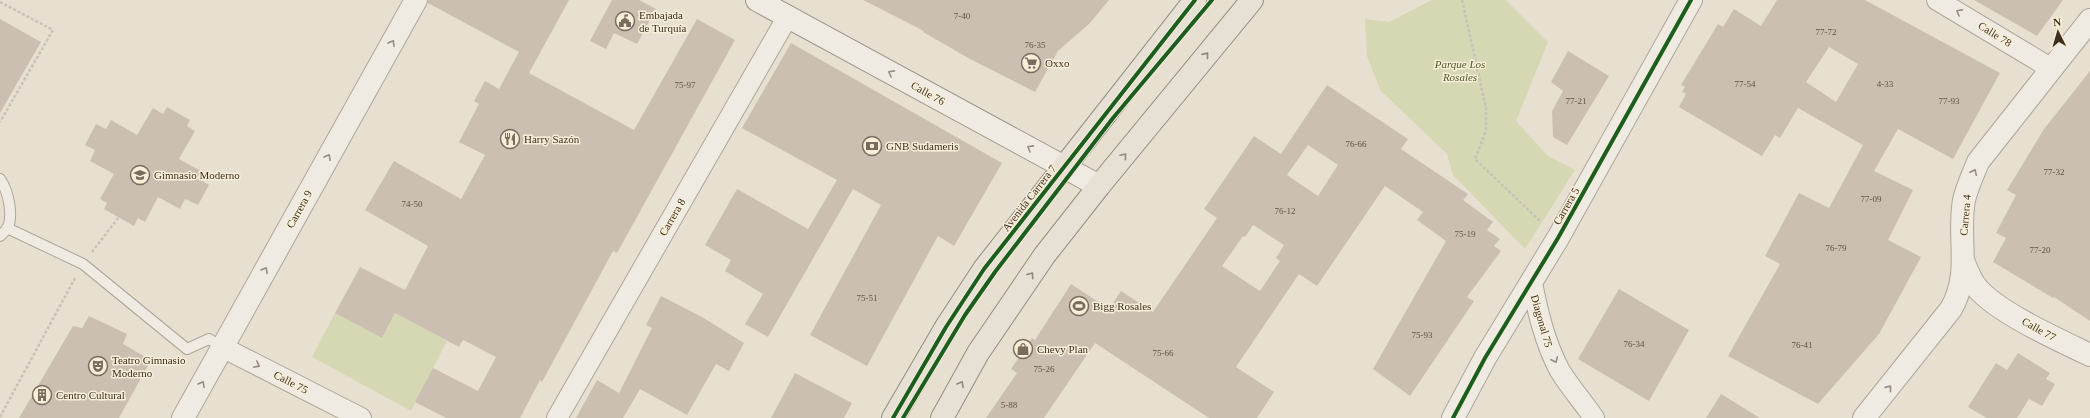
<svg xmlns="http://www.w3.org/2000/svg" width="2090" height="418" font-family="'Times New Roman',serif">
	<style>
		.green { fill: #d6d7b3 }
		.building { fill: #cbbfb2; fill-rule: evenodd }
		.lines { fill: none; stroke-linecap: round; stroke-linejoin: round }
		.service-casing { stroke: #ada599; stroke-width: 12 }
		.minor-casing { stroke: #ada599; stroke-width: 22 }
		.tertiary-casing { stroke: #ada599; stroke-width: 24 }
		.secondary-casing { stroke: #9c958a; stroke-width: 24 }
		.primary-casing { stroke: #928b80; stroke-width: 24 }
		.path { stroke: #c8c2b9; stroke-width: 2.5; stroke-dasharray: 3 2; stroke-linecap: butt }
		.service { stroke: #efebe3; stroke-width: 10 }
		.minor { stroke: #efebe3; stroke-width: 20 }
		.tertiary { stroke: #efebe3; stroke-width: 22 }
		.secondary { stroke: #efebe3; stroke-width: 22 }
		.primary { stroke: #e6e1d4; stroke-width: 22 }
		.cycleway-casing { stroke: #f7eed8; stroke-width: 6 }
		.cycleway { stroke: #1b5e20; stroke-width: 4 }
		.oneway { stroke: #968c82 }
		.oneway2 { stroke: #92887a }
		.labels { text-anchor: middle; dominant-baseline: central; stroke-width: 3; stroke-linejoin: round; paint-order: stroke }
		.number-label { font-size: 9px; fill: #605244 }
		.poi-label { font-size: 11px; fill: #3d2e20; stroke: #f7eed8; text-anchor: start }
		.street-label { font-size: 11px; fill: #3d2e20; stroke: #f7eed8 }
		.park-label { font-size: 11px; font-style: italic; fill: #4d5a26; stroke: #f7eed8 }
	</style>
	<rect width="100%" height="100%" fill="#e7e0d1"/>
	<!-- green -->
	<path class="green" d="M1432,0H1506L1548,42L1516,121L1548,156L1575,170L1525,249L1453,175L1447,154L1380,90L1367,56L1365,19L1389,22Z
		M335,313L382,338L395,313L447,341L411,411L312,357Z"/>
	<!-- building -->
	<path class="building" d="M428,0H569L529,73L634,130L697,19L735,40L617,253L613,251L542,382L540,380L520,418H446L415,402L433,368L478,391L496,357L463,340L459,347L395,313L382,338L335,313L360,267L405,290L428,246L365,210L394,161L461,199L485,155L459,142L479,104L474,101L485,81L499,89L519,52L428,3Z
		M612,0H639L656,9L637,44L614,33L606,49L590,41Z
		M863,0H1109L1089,24L1058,51L1035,92L970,59L923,32L924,31Z
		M1777,0H1865L2000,73L1953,159L1898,129L1874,171L1913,190L1888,240L1921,257L1879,334L1818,404L1728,356L1780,264L1765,256L1799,193L1829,208L1863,145L1798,108L1780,138L1775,135L1762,156L1679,107L1686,94L1682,92L1685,87L1681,85L1718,24L1723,27L1734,9L1761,26ZM1829,47L1858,64L1836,102L1806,82Z
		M1974,0H2063L2037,36Z
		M0,19L41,42L0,113Z
		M791,43L1002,163L954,246L938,236L867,366L810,335L881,205L853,189L768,337L745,324L763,294L725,271L731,260L705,245L737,189L808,229L837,180L742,128Z
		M1568,51L1609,76L1567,145L1553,137L1552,111L1563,91L1551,82Z
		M2090,71V321L2054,297L2053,298L1993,262L2006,238L1996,233L2016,195L2007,190L2044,129Z
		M1327,85L1408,139L1401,149L1468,194L1463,200L1493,222L1487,230L1500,239L1494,246L1501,251L1467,297L1474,301L1410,396L1373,369L1446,241L1417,220L1423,212L1385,186L1317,286L1299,274L1236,367L1274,392L1257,418H1209L1095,343L1044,418H986L1017,373L1011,369L1032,338L1035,340L1071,284L1109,309L1121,291L1153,312L1217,218L1204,209L1254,136L1281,154ZM1308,145L1338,165L1318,196L1287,175ZM1253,225L1284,245L1276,258L1280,261L1260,291L1222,266L1243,236L1245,237Z
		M167,107L190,120L187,126L195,131L179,159L201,171L197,178L209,185L198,205L185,199L180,209L158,197L145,222L138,218L134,226L104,209L107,203L100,199L114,174L90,161L95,150L85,145L96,124L106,129L111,120L137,135L153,108L163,114Z
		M1619,289L1689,330L1649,401L1578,359Z
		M661,296L702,317L744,343L729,371L716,364L687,415L640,389L623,418H576L597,380L619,393L652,328L646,325Z
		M89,316L127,334L123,344L151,360L119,418H19L73,326L82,328Z
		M2018,353L2050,373L2046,379L2055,384L2042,406L2029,399L2017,418H1987L1968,407L1996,363L2007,370Z
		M795,373L852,403L844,418H771Z
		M1721,394L1760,418H1706Z"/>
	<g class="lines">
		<defs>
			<path id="service" d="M0,179C8,190 14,216 7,229C5,231 2,234 0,236
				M7,228L83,264L187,349L209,339L222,347"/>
			<path id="minor" d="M1937,0L2052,69
				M1532,283C1538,313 1545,343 1560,371C1570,387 1583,402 1594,418
				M222,347L361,418
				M557,418L788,16"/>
			<path id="tertiary" d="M1963,260C1967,271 1971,282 1979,290C2001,314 2059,340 2090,355
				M183,418L416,0
				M1453,418L1485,358L1558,238L1691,0
				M1864,418L1951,309C1972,272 1957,239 1964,200C1967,187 1973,175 1978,162L2090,20"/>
			<path id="secondary" d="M757,0L1099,186"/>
			<path id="primary" d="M893,418L946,327L984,269L1195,0
				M942,418L978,353L1044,256L1099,186L1252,0"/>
		</defs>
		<!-- service casing -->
		<use href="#service" class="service-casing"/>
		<!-- minor casing -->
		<use href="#minor" class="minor-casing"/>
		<!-- tertiary casing -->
		<use href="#tertiary" class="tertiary-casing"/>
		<!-- secondary casing -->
		<use href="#secondary" class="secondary-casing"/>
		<!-- primary casing -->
		<use href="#primary" class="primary-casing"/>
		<!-- path -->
		<path class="path" d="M1462,0L1486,108V131L1475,159L1541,222
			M0,2L53,30L0,122
			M92,252L119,217
			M0,417L75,278"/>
		<!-- service -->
		<use href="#service" class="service"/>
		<!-- minor -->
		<use href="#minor" class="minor"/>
		<!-- tertiary -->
		<use href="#tertiary" class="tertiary"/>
		<!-- secondary -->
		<use href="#secondary" class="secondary"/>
		<!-- primary -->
		<use href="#primary" class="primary"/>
		<defs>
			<path id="cycleway" d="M893,418L946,327L984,269L1195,0
				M903,418L965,315L995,272L1113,118L1212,0
				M1453,418L1485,358L1558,238L1691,0"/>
		</defs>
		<!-- cycleway casing -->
		<use href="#cycleway" class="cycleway-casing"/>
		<!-- cycleway -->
		<use href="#cycleway" class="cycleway"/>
	</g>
	<!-- one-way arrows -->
	<defs><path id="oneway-chevron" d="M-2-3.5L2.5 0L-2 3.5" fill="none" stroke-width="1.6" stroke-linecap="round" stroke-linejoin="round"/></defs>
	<g class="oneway">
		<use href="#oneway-chevron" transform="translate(1959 12) rotate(-151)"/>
		<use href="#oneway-chevron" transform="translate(392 43) rotate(-61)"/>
		<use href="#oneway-chevron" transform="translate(891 73) rotate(-151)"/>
		<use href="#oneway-chevron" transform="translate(1030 148) rotate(-151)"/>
		<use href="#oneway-chevron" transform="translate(328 157) rotate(-61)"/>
		<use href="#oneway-chevron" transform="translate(1974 172) rotate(-65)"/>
		<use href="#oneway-chevron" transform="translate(265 270) rotate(-61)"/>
		<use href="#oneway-chevron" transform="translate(1555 360) rotate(65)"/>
		<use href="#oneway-chevron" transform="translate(257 365) rotate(27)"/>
		<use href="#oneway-chevron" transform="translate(202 384) rotate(-61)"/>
		<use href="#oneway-chevron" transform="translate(1889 388) rotate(-51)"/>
	</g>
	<g class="oneway2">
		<use href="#oneway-chevron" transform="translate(1206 55) rotate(-51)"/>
		<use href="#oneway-chevron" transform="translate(1124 156) rotate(-50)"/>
		<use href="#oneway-chevron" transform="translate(1031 275) rotate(-54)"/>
		<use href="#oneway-chevron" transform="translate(961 384) rotate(-61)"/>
	</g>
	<!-- icons -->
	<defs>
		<symbol id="civic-ring" viewBox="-11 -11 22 22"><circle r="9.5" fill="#f7eed8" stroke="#786c5e" stroke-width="1.5"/><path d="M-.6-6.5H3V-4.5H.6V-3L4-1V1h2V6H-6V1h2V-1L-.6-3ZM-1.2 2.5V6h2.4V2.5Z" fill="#786c5e"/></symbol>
		<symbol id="supermarket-ring" viewBox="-11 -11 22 22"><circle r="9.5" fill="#f7eed8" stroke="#786c5e" stroke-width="1.5"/><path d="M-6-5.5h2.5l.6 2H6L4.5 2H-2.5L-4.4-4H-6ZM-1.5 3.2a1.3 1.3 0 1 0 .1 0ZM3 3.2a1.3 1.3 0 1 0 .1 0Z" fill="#786c5e"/></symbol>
		<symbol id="restaurant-ring" viewBox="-11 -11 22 22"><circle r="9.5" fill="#f7eed8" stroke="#786c5e" stroke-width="1.5"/><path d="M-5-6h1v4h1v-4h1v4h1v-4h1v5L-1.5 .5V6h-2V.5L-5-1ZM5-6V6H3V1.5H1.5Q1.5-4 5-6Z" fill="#786c5e"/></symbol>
		<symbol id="bank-ring" viewBox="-11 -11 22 22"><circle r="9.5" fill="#f7eed8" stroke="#786c5e" stroke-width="1.5"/><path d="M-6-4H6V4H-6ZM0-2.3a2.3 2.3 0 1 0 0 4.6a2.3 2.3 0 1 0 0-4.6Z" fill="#786c5e"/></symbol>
		<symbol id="school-ring" viewBox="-11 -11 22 22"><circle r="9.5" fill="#f7eed8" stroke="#786c5e" stroke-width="1.5"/><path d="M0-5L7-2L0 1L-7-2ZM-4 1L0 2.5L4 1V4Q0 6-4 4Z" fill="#786c5e"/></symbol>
		<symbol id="stadium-ring" viewBox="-11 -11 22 22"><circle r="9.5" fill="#f7eed8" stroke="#786c5e" stroke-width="1.5"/><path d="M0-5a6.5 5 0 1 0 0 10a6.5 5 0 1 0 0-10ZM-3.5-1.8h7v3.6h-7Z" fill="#786c5e"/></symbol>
		<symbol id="shop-ring" viewBox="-11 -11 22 22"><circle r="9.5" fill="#f7eed8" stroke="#786c5e" stroke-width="1.5"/><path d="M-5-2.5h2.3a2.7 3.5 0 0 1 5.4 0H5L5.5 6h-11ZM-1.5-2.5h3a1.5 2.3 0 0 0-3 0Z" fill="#786c5e"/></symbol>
		<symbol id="theatre-ring" viewBox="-11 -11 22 22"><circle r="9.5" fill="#f7eed8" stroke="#786c5e" stroke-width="1.5"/><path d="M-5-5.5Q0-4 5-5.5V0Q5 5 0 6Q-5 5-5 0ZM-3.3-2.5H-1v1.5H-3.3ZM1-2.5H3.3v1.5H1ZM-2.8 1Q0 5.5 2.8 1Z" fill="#786c5e"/></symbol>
		<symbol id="building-ring" viewBox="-11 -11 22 22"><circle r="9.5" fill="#f7eed8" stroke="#786c5e" stroke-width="1.5"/><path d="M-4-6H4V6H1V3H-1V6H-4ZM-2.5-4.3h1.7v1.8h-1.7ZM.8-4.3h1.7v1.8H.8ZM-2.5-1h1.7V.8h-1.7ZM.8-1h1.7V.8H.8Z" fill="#786c5e"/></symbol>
	</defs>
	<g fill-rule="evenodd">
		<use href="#civic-ring" x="614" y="10" width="22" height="22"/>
		<use href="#supermarket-ring" x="1020" y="52" width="22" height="22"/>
		<use href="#restaurant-ring" x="499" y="128" width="22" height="22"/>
		<use href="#bank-ring" x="861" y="135" width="22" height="22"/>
		<use href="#school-ring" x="129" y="164" width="22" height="22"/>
		<use href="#stadium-ring" x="1068" y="295" width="22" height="22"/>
		<use href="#shop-ring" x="1012" y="338" width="22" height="22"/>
		<use href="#theatre-ring" x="87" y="355" width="22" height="22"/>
		<use href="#building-ring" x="31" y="384" width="22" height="22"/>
	</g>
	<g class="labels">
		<!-- number labels -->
		<g class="number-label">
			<text x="962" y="16">7-40</text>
			<text x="1826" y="32">77-72</text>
			<text x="1035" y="45">76-35</text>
			<text x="1745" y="84">77-54</text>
			<text x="1885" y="84">4-33</text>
			<text x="685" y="85">75-97</text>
			<text x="1576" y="101">77-21</text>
			<text x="1949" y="101">77-93</text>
			<text x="1356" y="144">76-66</text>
			<text x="2054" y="172">77-32</text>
			<text x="1871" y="199">77-09</text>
			<text x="412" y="204">74-50</text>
			<text x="1285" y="211">76-12</text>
			<text x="1465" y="234">75-19</text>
			<text x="1836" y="248">76-79</text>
			<text x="2040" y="250">77-20</text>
			<text x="867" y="298">75-51</text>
			<text x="1422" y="335">75-93</text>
			<text x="1634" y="344">76-34</text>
			<text x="1802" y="345">76-41</text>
			<text x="1163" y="353">75-66</text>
			<text x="1044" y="369">75-26</text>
			<text x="1009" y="405">5-88</text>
		</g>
		<!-- poi labels -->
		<g class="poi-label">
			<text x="639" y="15">Embajada<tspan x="639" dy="13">de Turquía</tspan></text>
			<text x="1045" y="63">Oxxo</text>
			<text x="524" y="139">Harry Sazón</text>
			<text x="886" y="146">GNB Sudameris</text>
			<text x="154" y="175">Gimnasio Moderno</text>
			<text x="1093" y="306">Bigg Rosales</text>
			<text x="1037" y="349">Chevy Plan</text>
			<text x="112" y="360">Teatro Gimnasio<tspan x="112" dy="13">Moderno</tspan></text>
			<text x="56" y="395">Centro Cultural</text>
		</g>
		<!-- street labels -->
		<g class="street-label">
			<text transform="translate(1995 34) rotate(32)">Calle 78</text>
			<text transform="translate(928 93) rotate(29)">Calle 76</text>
			<text transform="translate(1029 198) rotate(-52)">Avenida Carrera 7</text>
			<text transform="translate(1566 206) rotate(-60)">Carrera 5</text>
			<text transform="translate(299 209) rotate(-61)">Carrera 9</text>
			<text transform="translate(1965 215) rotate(-85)">Carrera 4</text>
			<text transform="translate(672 217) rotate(-60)">Carrera 8</text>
			<text transform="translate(1542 321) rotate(74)">Diagonal 75</text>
			<text transform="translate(2039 329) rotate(29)">Calle 77</text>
			<text transform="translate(291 382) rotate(27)">Calle 75</text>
		</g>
		<!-- park labels -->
		<g class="park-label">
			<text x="1460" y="64">Parque Los<tspan x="1460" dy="13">Rosales</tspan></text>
		</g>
	</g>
	<!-- north arrow -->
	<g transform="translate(2058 32) rotate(355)" stroke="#f7eed8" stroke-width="3" paint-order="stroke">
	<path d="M0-3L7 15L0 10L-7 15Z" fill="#3d2e20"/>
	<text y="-6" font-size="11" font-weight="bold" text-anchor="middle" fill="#3d2e20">N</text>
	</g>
</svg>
